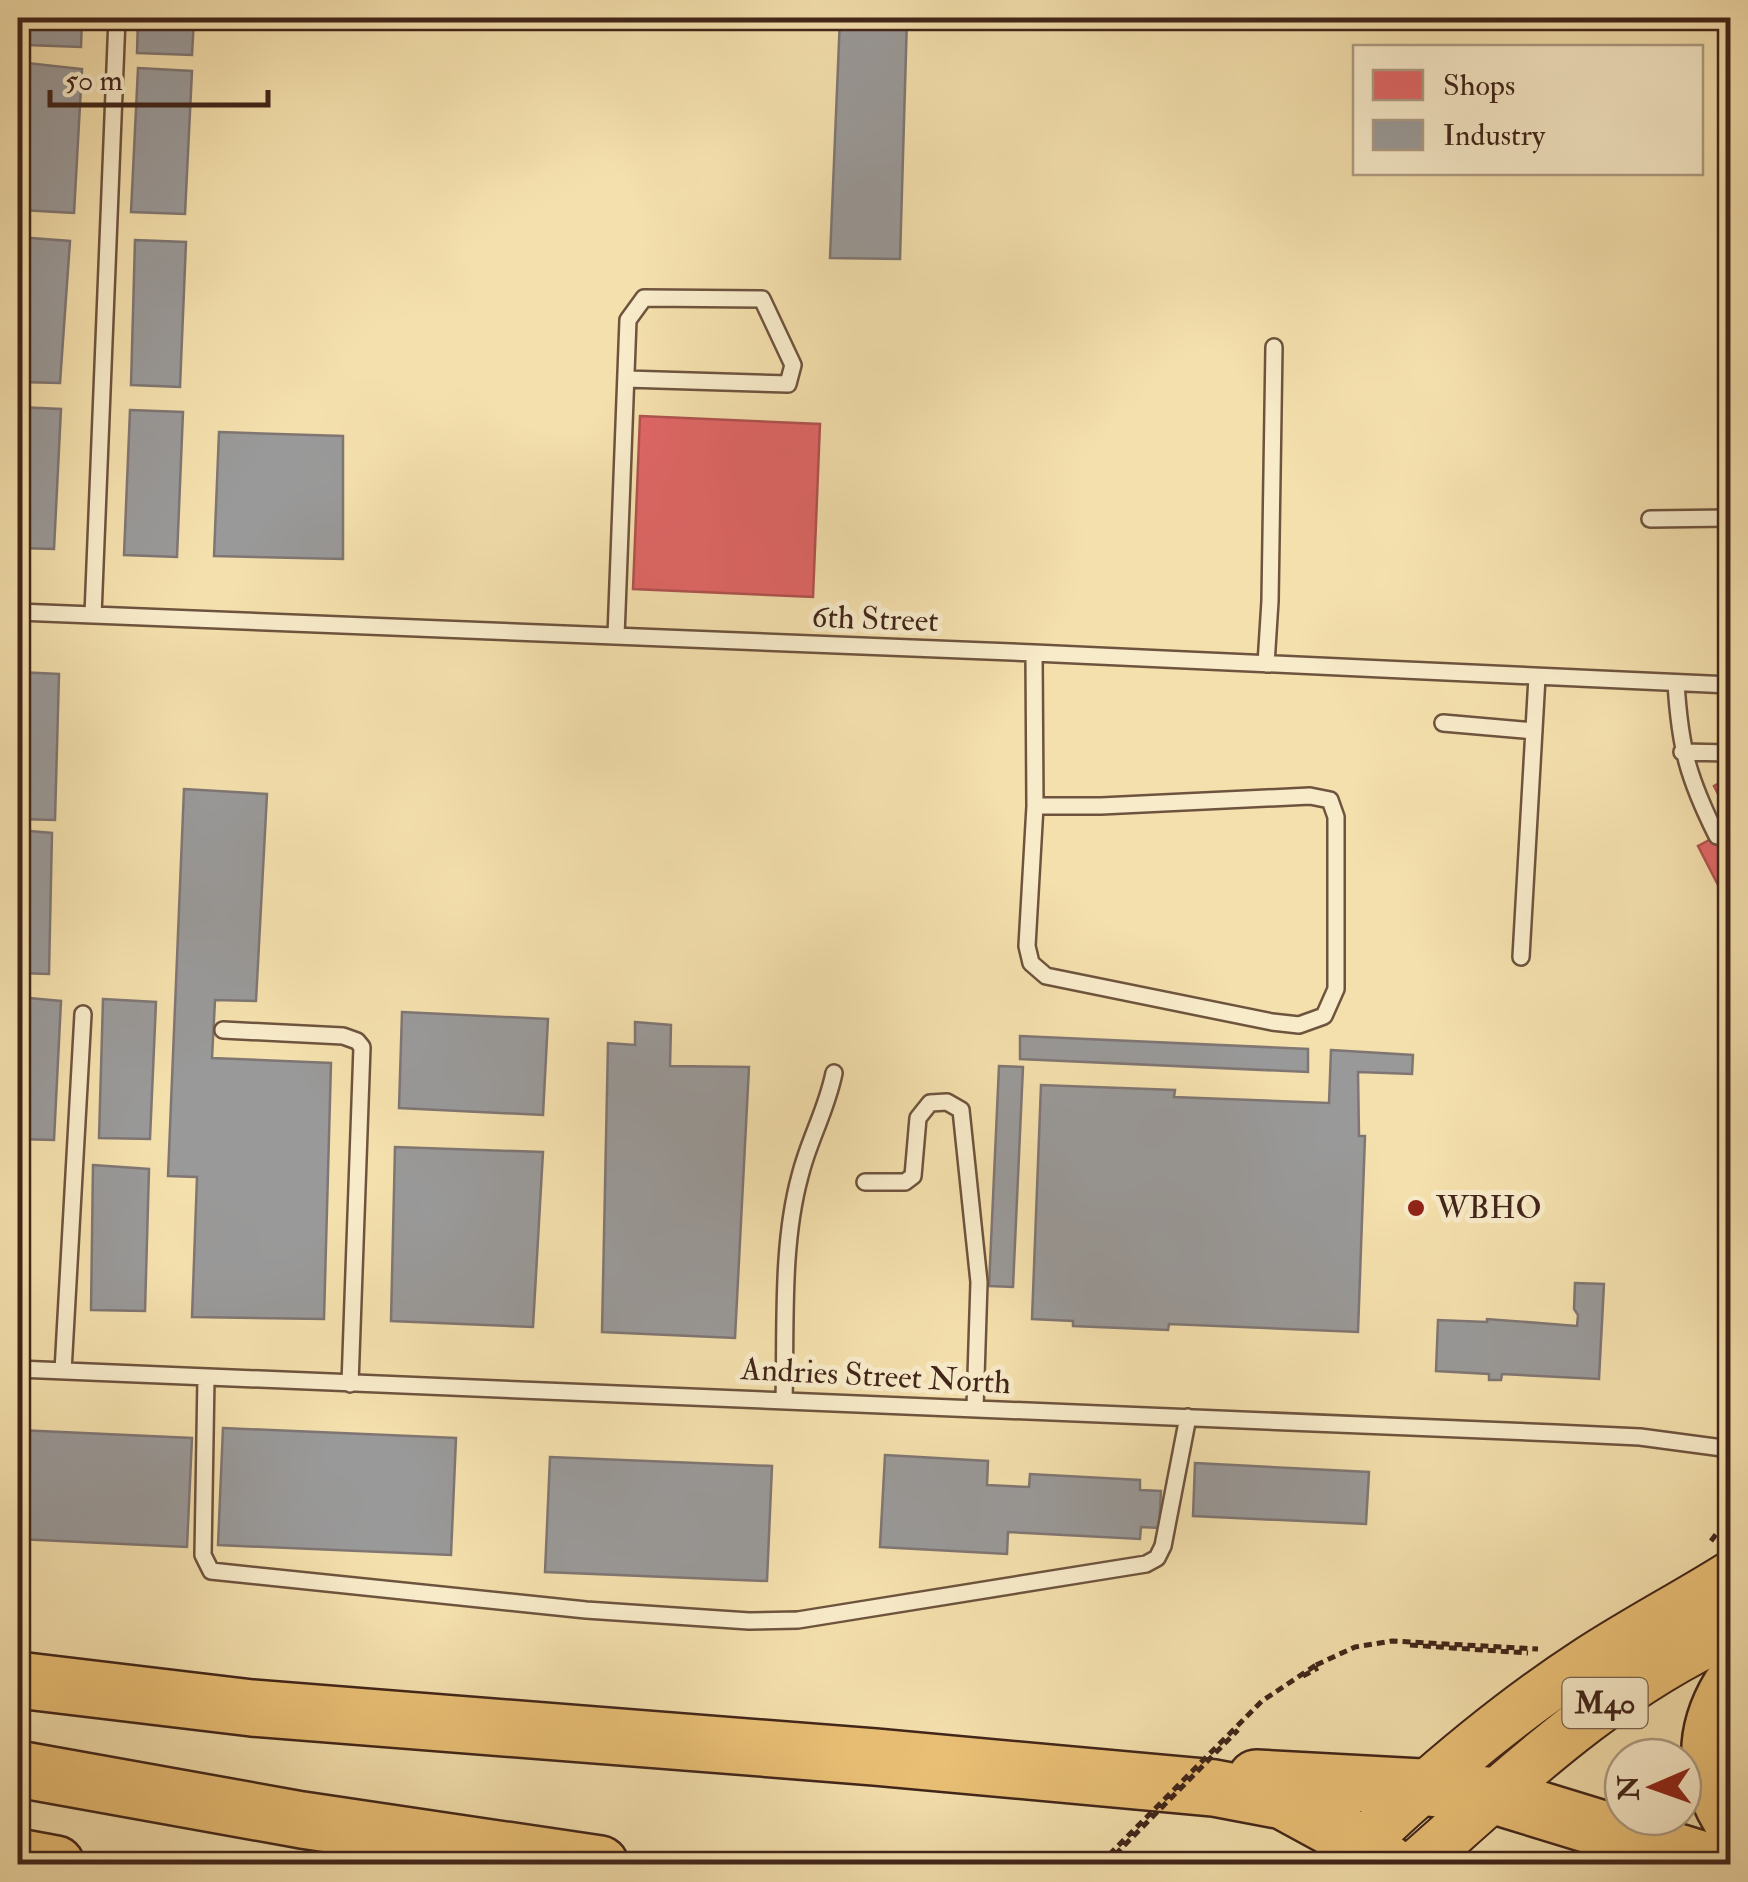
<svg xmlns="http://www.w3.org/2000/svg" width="1748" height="1882" font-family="'IM FELL Double Pica',serif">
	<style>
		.shops { fill: #e06666; stroke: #b0524f; stroke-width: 2.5 }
		.industry { fill: #999; stroke: #7f7673; stroke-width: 2.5 }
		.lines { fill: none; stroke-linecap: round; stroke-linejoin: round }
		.lane-casing { stroke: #6e543e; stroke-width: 20 }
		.primary-casing { stroke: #412519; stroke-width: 52 }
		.highway-casing { stroke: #412519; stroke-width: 60 }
		.path { stroke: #412519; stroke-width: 5; stroke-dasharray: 8 5; stroke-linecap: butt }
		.lane { stroke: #f8ebca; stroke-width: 15 }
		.primary { stroke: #eac076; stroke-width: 48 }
		.highway { stroke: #eac076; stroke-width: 55 }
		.path-bridge { stroke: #412519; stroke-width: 5; stroke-dasharray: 8 5; stroke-linecap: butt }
		.poi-dot { fill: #8f2418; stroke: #f8ebca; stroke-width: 4 }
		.labels { text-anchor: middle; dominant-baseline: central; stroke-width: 10; stroke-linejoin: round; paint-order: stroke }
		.shield { fill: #f8ebca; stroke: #78604e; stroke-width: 2.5 }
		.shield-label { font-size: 30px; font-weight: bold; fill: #412519 }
		.street-label { font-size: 32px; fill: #412519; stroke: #f8ebca }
		.poi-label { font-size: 32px; fill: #412519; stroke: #f8ebca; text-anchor: start }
	</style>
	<rect width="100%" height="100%" fill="#f4e0ad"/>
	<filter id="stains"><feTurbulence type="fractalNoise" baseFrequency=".002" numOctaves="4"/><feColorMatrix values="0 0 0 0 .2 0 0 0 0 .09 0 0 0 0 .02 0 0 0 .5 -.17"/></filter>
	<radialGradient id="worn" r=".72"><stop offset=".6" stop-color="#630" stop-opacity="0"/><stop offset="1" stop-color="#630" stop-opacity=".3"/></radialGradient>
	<!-- shops -->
	<path class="shops" d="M640,416L820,424L813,597L633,589Z
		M1730,777V818L1714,786Z
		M1730,829V878L1718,885L1698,846Z"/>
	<!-- industry -->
	<path class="industry" d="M26,18H82L81,47L26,45Z
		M138,18H194L192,55L137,53Z
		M840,18H907L900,259L830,258Z
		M27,63L82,69L74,213L21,210Z
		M138,68L192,71L185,214L131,212Z
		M18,237L70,241L60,383L18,382Z
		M135,240L186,242L180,387L131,385Z
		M18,407L61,409L54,549L18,548Z
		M130,410L183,412L177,557L124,555Z
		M219,432L343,436V559L214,556Z
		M18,672L59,674L55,820L18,819Z
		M184,789L267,794L256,1001L215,1000L212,1058L331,1063L324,1319L192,1317L197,1177L168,1176Z
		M18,830L52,833L49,974L18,973Z
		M18,997L61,1001L54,1140L18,1139Z
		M103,999L156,1002L150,1139L99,1138Z
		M402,1012L548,1019L543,1115L399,1108Z
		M635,1022L671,1025L670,1066L749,1067L735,1338L602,1332L608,1043L635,1045Z
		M1020,1036L1308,1049V1072L1020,1059Z
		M1331,1050L1413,1055L1412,1074L1358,1072L1359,1136H1365L1358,1332L1169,1324L1168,1330L1073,1326V1321L1032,1319L1041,1085L1175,1090L1174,1097L1329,1103Z
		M999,1066L1023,1067L1013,1287L989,1286Z
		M395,1147L543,1152L533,1327L391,1321Z
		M18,1159H28L23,1305H18Z
		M93,1165L149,1169L145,1311L91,1310Z
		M1575,1283L1604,1284L1599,1379L1502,1374L1501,1380H1489V1374L1436,1371L1438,1320L1487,1322V1319L1577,1326L1578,1315L1574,1309Z
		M223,1428L456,1438L451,1555L218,1545Z
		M18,1430L192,1438L187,1547L18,1539Z
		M885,1455L988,1461L987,1485L1029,1487L1030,1474L1140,1480V1490L1161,1491L1159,1528L1141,1527L1140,1539L1008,1532L1007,1554L880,1547Z
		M550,1457L772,1466L767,1581L545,1572Z
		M1195,1463L1369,1472L1366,1524L1193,1516Z"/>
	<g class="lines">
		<defs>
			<path id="lane" d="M1650,519L1730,518
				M18,612L1034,653L1730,685
				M93,615L117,18
				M616,636L628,320L644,298L762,299L793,365L788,384L626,379
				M1034,653L1035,806H1101L1310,796L1330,800L1336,817V989L1324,1016L1299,1025L1272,1022L1046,976L1031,963L1027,946L1035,806
				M1266,664L1270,601L1274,347
				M1676,683C1680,748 1688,778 1717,836
				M1443,723L1534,731
				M1682,752L1730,753
				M1521,957L1537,677
				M223,1030L343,1036L357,1041L362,1047L350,1384
				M865,1182H905L913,1176L918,1118L930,1103L947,1102L961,1110L979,1282L975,1408
				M18,1369L1555,1433L1640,1437L1730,1449
				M63,1371L83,1014
				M206,1377L203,1555L211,1571L586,1610L749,1621L798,1620L1146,1564L1157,1558L1163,1546L1188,1417
				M784,1400C786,1328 781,1245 800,1176C809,1139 826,1112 834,1073"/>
			<path id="primary" d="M1341,1864C1416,1791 1496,1721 1585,1663C1632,1632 1682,1606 1730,1576
				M1417,1864C1515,1778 1609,1686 1730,1632"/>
			<path id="highway" d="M18,1680L252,1708L875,1757L1214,1788L1283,1801L1362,1844L1389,1864
				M1730,1687C1703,1732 1703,1774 1730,1818
				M18,1769L302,1820L600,1864
				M1256,1778L1421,1787L1495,1796L1717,1864
				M18,1857L56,1864"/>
		</defs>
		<!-- lane casing -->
		<use href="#lane" class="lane-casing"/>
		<!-- primary casing -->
		<use href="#primary" class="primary-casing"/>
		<!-- highway casing -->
		<use href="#highway" class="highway-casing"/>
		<!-- path -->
		<path class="path" d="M1711,1541L1730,1516
			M1410,1645L1528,1653
			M1316,1665L1355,1647L1392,1641L1538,1649"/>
		<!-- lane -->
		<use href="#lane" class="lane"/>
		<!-- primary -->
		<use href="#primary" class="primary"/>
		<!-- highway -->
		<use href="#highway" class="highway"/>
		<!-- path-bridge -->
		<path class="path-bridge" d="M1303,1676L1318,1668
			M1100,1864L1262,1701L1316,1665
			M1106,1864L1238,1730"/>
	</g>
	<!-- markers -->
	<circle class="poi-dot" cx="1416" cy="1208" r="10"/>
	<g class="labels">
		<!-- shield labels -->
		<rect class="shield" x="1562.5" y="1678" width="85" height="50" rx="8"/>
		<g class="shield-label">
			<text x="1605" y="1703">M40</text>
		</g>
		<!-- street labels -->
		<g class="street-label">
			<text transform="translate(875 619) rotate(2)">6th Street</text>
			<text transform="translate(876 1376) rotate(3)">Andries Street North</text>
		</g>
		<!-- poi labels -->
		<g class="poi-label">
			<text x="1436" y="1208">WBHO</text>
		</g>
	</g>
	<!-- margin -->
	<rect width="1748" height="1882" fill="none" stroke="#f4e0ad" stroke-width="60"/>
	<rect x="20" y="20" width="1708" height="1842" fill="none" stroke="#412519" stroke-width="5"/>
	<rect x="30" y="30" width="1688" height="1822" fill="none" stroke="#412519" stroke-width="2.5"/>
	<!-- legend -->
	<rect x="1353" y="45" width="350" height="130" fill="#f8ebca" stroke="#af9c83" stroke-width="2.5"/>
	<rect x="1373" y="70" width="50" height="30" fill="#e06666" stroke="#af9c83" stroke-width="2.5"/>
	<text x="1443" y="95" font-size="30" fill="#412519">Shops</text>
	<rect x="1373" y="120" width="50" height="30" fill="#999999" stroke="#af9c83" stroke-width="2.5"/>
	<text x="1443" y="145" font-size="30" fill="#412519">Industry</text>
	<!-- north arrow -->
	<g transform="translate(1653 1787) rotate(268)"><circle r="48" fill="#f8ebca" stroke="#af9c83" stroke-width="2.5"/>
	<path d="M0-8L18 38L0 25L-18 38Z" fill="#8f2418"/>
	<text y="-15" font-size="28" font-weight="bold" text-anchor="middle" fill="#412519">N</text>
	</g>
	<!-- scale -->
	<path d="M50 90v15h218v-15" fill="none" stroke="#412519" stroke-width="5"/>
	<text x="65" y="90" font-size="30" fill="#412519" stroke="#f8ebca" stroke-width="8" paint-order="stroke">50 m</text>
	<rect width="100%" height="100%" filter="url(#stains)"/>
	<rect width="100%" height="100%" fill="url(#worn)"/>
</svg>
